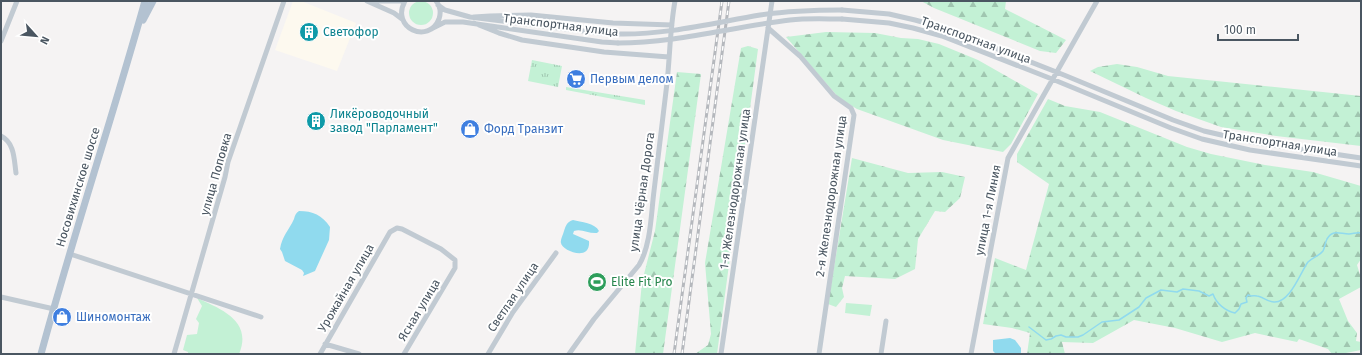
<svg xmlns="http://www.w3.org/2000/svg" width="1362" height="355" font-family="'Fira Sans',sans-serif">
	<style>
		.commercial { fill: #fdf9ef }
		.grass { fill: #c3f1d5 }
		.forest { fill: url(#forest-firs) }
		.park { fill: url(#park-tufts) }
		.water { fill: #90daee }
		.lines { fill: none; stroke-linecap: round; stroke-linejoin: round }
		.stream { stroke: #90daee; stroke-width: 1.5 }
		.minor { stroke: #c1cad2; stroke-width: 5 }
		.major { stroke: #b3c2d1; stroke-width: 7 }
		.rail-casing { stroke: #b5b8bd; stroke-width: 3 }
		.rail { stroke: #fff; stroke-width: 1.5; stroke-dasharray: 4.5; stroke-linecap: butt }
		.minor-bridge { stroke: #c1cad2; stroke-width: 5 }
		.labels { text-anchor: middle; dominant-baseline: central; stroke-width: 4; stroke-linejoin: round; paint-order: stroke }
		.street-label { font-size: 12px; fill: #4a5661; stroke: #fff }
		.culture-label { font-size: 12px; fill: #0d838f; stroke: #fff; text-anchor: start }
		.shop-label { font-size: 12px; fill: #366cbe; stroke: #fff; text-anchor: start }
		.leisure-label { font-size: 12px; fill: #27864d; stroke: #fff; text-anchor: start }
	</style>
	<defs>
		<pattern id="forest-firs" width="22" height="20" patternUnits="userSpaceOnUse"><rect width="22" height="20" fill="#c3f1d5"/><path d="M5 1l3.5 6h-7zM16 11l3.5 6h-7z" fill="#a0c6b0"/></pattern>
		<pattern id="park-tufts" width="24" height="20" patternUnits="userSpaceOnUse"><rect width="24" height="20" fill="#c3f1d5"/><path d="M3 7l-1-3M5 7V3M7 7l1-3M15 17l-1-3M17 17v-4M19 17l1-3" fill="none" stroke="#a0c6b0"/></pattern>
	</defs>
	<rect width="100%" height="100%" fill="#f5f3f3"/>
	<!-- commercial -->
	<path class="commercial" d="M293,1H301L356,23L337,71L275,50Z"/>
	<!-- grass -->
	<path class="grass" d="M409 13a12 12 0 1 1 24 0a12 12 0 1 1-24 0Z
		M197,298C221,309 253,321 239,354H188V352L183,350L187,335L197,334L199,323L196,319L202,306Z
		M846,303L872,305L870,316L845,313Z"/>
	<!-- forest -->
	<path class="forest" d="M921,1H1006L1005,9L1066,40L1056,53L1040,51L934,8Z
		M826,32L875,33L901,38L918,39L939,44L978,60L1038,94L1011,144L1003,152L943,140L857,109L839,98L786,37Z
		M748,46L758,49L717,354H695L708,345L711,334L705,263L741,48Z
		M1117,64L1137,67L1168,76L1361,96V146L1276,136L1221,127L1176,111L1146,98L1090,71L1098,67Z
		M677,72L701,74L663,354H635L642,282L655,231Z
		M1048,99L1065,106L1100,112L1187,147L1211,154L1265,165L1313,172L1361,186V259L1357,265L1361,278V287L1339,299L1348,321L1357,333L1356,341L1361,342V350L1341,354H1332L1328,349L1299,339L1297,342L1255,333L1222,342L1175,328L1134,320L1093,343L1062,342L1065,354H1027L1030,333L1012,328L983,324L995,258L1026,270L1049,184L1017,162V154Z
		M852,158L908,173L942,172L965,177L960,198L945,212L935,211L918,239L915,269L895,279L845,276L842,288L844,297L836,307L828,304Z"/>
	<!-- park -->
	<path class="park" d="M532,60L562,66L558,87L528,81Z
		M566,87L645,100V105L566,90Z"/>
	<!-- water -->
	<path class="water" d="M299,211C313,211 322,215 330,227L329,240L315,271L303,276L304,273L302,270L285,261L282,252L280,249C282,236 289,230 294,219C295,215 296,213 299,211Z
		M573,220C581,222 595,223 599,231L597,233C589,234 581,228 574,231L573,234L589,241C591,263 561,250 561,243C560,240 563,235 564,231C566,225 567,222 573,220Z
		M1010,338L1015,340L1021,348V354H996L993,351V340Z"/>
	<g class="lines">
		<!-- stream -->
		<path class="stream" d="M1029,327L1046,340L1051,339L1056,336L1061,335L1066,337H1078L1083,335L1102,322L1119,320L1139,307L1146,298L1161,290L1177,292L1183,289L1199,291L1209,296L1213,294C1216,303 1225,311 1235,313L1239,309L1241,304L1247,302L1246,298L1248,295C1252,297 1253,295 1257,296C1262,296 1267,302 1274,302C1290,303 1300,273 1308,262C1312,258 1319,256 1323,251C1325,247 1325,243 1327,239C1333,229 1340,234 1349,234C1353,234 1357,232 1361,233"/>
		<!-- minor -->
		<path class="minor" d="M367,1L394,13L402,19
			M371,1H405
			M405,1C390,28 429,45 439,19C441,13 440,6 436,1
			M438,5L445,10L470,17L600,33L618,34
			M842,10L889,14L915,20L944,28L1064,75L1173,120L1204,131L1252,142L1361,158
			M474,17L490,16L531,15L613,23L672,25
			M842,19L889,23L913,28L942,36L1052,79L1171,128L1202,139L1250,150L1361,166
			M474,23L499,33L522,40L604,52L669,57
			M768,28L800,56L834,96L851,108L854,115L819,354
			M431,29L445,22H463L602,42L618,43
			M1,41L17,1
			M1,136C15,143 14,160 16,173
			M70,254L261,317
			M1,297L54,309
			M325,344L359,354
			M174,354L225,177L228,162L284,1
			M320,354L390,232L397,228L402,229L441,249L455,260V268L404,354
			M488,354L513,312L556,253
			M569,354L594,319L639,265C651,245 651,214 654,191C658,155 663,119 667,83C670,55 670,28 675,1
			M721,354L772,1
			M881,354L886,321
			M971,354L1008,158L1097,1"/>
		<!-- major -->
		<path class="major" d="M143,20L153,1
			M41,354C73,236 112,119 145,1"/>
		<defs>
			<path id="rail" d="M674,354L722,1
				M682,354L729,1"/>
		</defs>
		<!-- rail casing -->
		<use href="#rail" class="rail-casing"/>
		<!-- rail -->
		<use href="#rail" class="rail"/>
		<!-- minor-bridge -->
		<path class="minor-bridge" d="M618,34C666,35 713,23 760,15C787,11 815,10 842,10
			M618,43C676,43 732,27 790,20C807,18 825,19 842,19"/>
	</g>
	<!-- icons -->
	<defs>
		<symbol id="building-disc" viewBox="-11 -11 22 22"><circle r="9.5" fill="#0f9aa8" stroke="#fff"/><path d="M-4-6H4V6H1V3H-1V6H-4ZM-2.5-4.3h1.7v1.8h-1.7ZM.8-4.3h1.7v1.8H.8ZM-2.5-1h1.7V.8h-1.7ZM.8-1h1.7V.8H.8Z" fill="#fff"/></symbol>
		<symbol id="supermarket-disc" viewBox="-11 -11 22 22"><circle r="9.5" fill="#3f7fe0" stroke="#fff"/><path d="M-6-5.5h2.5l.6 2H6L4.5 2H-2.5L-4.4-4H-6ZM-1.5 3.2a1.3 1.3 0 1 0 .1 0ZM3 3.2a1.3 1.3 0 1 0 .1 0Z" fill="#fff"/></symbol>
		<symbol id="shop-disc" viewBox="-11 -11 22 22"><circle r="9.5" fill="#3f7fe0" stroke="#fff"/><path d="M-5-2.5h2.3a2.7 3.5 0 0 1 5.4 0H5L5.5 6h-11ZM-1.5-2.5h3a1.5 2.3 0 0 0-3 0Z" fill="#fff"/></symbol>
		<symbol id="stadium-disc" viewBox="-11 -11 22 22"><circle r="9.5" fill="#2e9e5b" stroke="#fff"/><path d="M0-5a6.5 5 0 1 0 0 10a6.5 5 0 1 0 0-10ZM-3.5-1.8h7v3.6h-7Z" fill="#fff"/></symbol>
	</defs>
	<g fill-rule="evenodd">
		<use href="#building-disc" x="298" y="21" width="22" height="22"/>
		<use href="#supermarket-disc" x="565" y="68" width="22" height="22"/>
		<use href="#building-disc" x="305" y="110" width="22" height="22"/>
		<use href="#shop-disc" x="459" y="118" width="22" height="22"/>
		<use href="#stadium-disc" x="586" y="271" width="22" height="22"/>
		<use href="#shop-disc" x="51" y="306" width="22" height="22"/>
	</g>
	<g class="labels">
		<!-- street labels -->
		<g class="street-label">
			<text transform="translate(561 25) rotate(7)">Транспортная улица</text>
			<text transform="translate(976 40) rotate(20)">Транспортная улица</text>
			<text transform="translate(1280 143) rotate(9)">Транспортная улица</text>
			<text transform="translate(216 174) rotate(-74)">улица Поповка</text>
			<text transform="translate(78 187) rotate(-73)">Носовихинское шоссе</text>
			<text transform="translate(735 189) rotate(-82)">1-я Железнодорожная улица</text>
			<text transform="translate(642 192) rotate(-82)">улица Чёрная Дорога</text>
			<text transform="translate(831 196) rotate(-82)">2-я Железнодорожная улица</text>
			<text transform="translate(988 210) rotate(-79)">улица 1-я Линия</text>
			<text transform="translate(346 288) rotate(-60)">Урожайная улица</text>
			<text transform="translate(513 297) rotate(-56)">Светлая улица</text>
			<text transform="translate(419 310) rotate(-59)">Ясная улица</text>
		</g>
		<!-- culture labels -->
		<g class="culture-label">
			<text x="323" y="32">Светофор</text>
			<text x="330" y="114">Ликёроводочный<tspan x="330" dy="14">завод "Парламент"</tspan></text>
		</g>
		<!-- shop labels -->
		<g class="shop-label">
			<text x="590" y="79">Первым делом</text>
			<text x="484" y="129">Форд Транзит</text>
			<text x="76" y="317">Шиномонтаж</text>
		</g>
		<!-- leisure labels -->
		<g class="leisure-label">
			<text x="611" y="282">Elite Fit Pro</text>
		</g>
	</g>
	<!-- border -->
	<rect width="1362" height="355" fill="none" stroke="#4a5661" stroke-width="4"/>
	<!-- north arrow -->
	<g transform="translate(36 36) rotate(117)" stroke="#ffffff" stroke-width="3" paint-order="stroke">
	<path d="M0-3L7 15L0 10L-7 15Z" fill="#4a5661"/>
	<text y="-6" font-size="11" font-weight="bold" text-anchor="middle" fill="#4a5661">N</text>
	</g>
	<!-- scale -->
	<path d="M1218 34v6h80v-6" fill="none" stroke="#4a5661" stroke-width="2"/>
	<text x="1224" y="34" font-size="12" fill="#4a5661" stroke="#ffffff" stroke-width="3" paint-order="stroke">100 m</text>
</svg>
